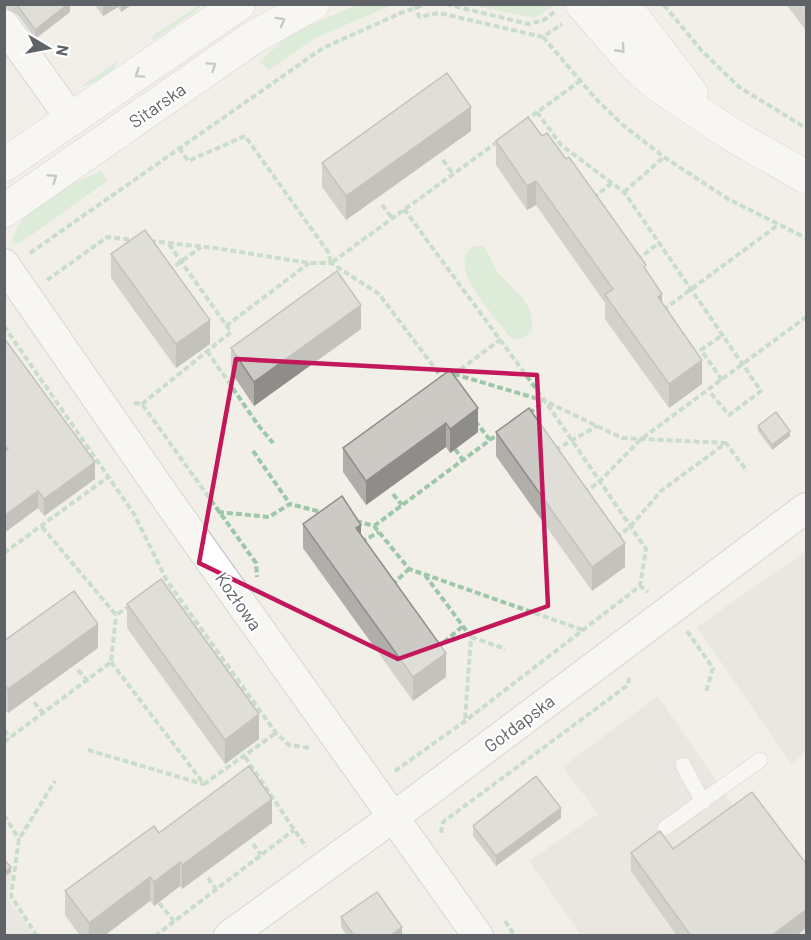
<svg xmlns="http://www.w3.org/2000/svg" width="811" height="940" font-family="Barlow,sans-serif">
	<style>
		.industrial { fill: #e0deda }
		.education { fill: #e1ded6 }
		.green { fill: #c5e8c5 }
		.lines { fill: none; stroke-linecap: round; stroke-linejoin: round }
		.service-casing { stroke: #b5b8bc; stroke-width: 16 }
		.minor-casing { stroke: #b5b8bc; stroke-width: 32 }
		.tertiary-casing { stroke: #b5b8bc; stroke-width: 34 }
		.path { stroke: #9cc7a9; stroke-width: 4; stroke-dasharray: 6 3; stroke-linecap: butt }
		.service { stroke: #fff; stroke-width: 15 }
		.minor { stroke: #fff; stroke-width: 30 }
		.tertiary { stroke: #fff; stroke-width: 33 }
		.wall { fill: #afaea9 }
		.shaded-wall { fill: #8f8d8a }
		.building { fill: #cccac5; stroke: #8f8d8a; stroke-width: 1.5 }
		.oneway { stroke: #979a9d }
		.marked { fill: none; stroke: #c2185b; stroke-width: 4.5; stroke-linejoin: round }
		.labels { text-anchor: middle; dominant-baseline: central; stroke-width: 4.5; stroke-linejoin: round; paint-order: stroke }
		.street-label { font-size: 18px; fill: #5f6368; stroke: #fff }
	</style>
	<rect width="100%" height="100%" fill="#f1efe8"/>
	<!-- industrial -->
	<path class="industrial" d="M806,551V752L791,764L697,627Z
		M4,861L12,872L7,898L34,935H5Z"/>
	<!-- education -->
	<path class="education" d="M658,696L741,817L797,870L806,864V935H581L529,861L598,814L563,767Z"/>
	<!-- green -->
	<path class="green" d="M200,5V8L154,40L151,37Z
		M356,5H392L315,38L269,70L259,62L289,35Z
		M471,5L553,4L554,5L535,18Z
		M118,61C114,73 94,85 82,86Z
		M101,171L107,181L20,243H12C19,204 69,186 101,171Z
		M475,246H484C488,253 491,261 495,268C510,290 536,300 532,331L524,338L514,339L508,335C495,316 442,262 475,246Z"/>
	<g class="lines">
		<defs>
			<path id="service" d="M683,765L703,802
				M665,828L760,760"/>
			<path id="minor" d="M4,25L72,120
				M4,264L171,505L478,936
				M229,936L418,799L806,508"/>
			<path id="tertiary" d="M582,4L634,64L659,86L729,133L806,177
				M623,4L691,93
				M4,165L239,4
				M4,211L251,39L313,4"/>
		</defs>
		<!-- service casing -->
		<use href="#service" class="service-casing"/>
		<!-- minor casing -->
		<use href="#minor" class="minor-casing"/>
		<!-- tertiary casing -->
		<use href="#tertiary" class="tertiary-casing"/>
		<!-- path -->
		<path class="path" d="M415,4L419,17L439,13L543,37L562,24
			M446,4L528,24L544,20L554,12
			M664,5L702,51L739,87L806,128
			M543,37L595,98L624,126L664,157L728,199L806,238
			M537,112L561,145L624,192L761,391L729,415L709,391
			M525,121L580,81
			M179,148L188,161L245,136L328,252L331,263L500,140
			M443,160L453,174
			M624,192L664,157
			M593,198L612,183
			M382,205L392,218
			M404,209L545,401L646,549L640,586
			M150,241L215,248L309,263H331L379,294L443,379
			M30,253L323,48L401,13L426,4
			M637,260L660,242
			M168,271L201,247
			M47,280L107,237L134,240
			M663,310L778,225
			M4,326L134,514L167,581L276,733L289,745L311,748
			M226,326L309,263
			M207,351L258,425L273,443
			M454,374L545,401L622,438L726,443
			M453,375L501,339
			M722,380L701,350L724,334
			M134,403L142,404L256,563L257,577
			M142,404L231,332L168,243
			M529,413L545,402
			M475,421L490,440
			M455,449L463,460
			M555,450L597,426
			M253,451L290,504
			M584,493L599,482L640,440L806,317
			M393,494L402,505
			M218,512L269,517L290,504L325,513
			M356,521L374,526L409,569L583,630
			M374,526L498,434
			M42,527L116,615L131,605
			M616,537L630,527L661,491L726,443L747,471
			M361,542L379,532
			M4,553L108,477
			M425,575L471,637L465,720
			M392,585L409,569
			M687,631L713,668L706,692
			M471,637L506,649
			M437,648L463,626
			M111,662L204,784L276,733
			M78,670L87,680
			M34,702L43,713
			M4,730L10,738
			M4,742L111,662L116,615
			M88,750L203,784
			M245,757L306,847
			M395,771L465,721L640,586L648,592
			M4,815L19,839
			M441,833L443,822L628,685L629,676
			M253,844L261,855
			M208,878L216,889
			M159,903L174,921
			M505,921L515,936
			M115,935V936
			M37,936L11,896L19,839L55,781
			M155,936L294,830"/>
		<!-- service -->
		<use href="#service" class="service"/>
		<!-- minor -->
		<use href="#minor" class="minor"/>
		<!-- tertiary -->
		<use href="#tertiary" class="tertiary"/>
	</g>
	<!-- wall -->
	<path class="wall" d="M4,4H70V12L35,39L18,15L7,9Z
		M94,4H133L121,12L118,7L103,16Z
		M786,4H807V32Z
		M471,131L346,220L322,187V163Z
		M542,136L566,159L646,270L662,304L702,384L669,408L605,319V303L536,205L527,210L496,165V141Z
		M111,254L210,344L176,368L111,278Z
		M361,329L254,406L231,372V348Z
		M4,338L95,479L44,516L38,508L4,533Z
		M450,370L478,432L450,453L446,447L366,505L343,472V448Z
		M758,426L790,436L772,450L758,431Z
		M496,432L625,567L592,591L496,456Z
		M303,524L361,534L446,677L413,701L303,548Z
		M127,604L259,739L225,764L127,628Z
		M4,641L98,648L8,713L4,709Z
		M561,818L496,866L473,836V826Z
		M272,823L182,889L180,886L154,906L150,901L104,936H80L65,915V891L159,833Z
		M673,849L807,927L796,936H677L631,871V853Z
		M341,917L402,936H347L341,927Z"/>
	<!-- shaded-wall -->
	<path class="shaded-wall" d="M68,4H70V12L35,39V30Z
		M103,4H118V7L103,16Z
		M121,4H133L121,12Z
		M471,107V131L346,220V196Z
		M536,181V205L527,210V186Z
		M662,294V318L658,297Z
		M361,305V329L254,406V382Z
		M210,320V344L176,368V344Z
		M702,360V384L669,408V384Z
		M478,408V432L450,453V429Z
		M446,423V447L366,505V481Z
		M790,431V436L772,450V445Z
		M95,462V479L44,516V499Z
		M38,491V508L4,533V516Z
		M361,525V549L356,528Z
		M625,543V567L592,591V567Z
		M98,624V648L8,713V689Z
		M446,653V677L413,701V677Z
		M259,714V739L225,764V740Z
		M272,799V823L182,889V865Z
		M561,808V818L496,866V856Z
		M180,862V886L154,906V882Z
		M11,867V872L4,877V872Z
		M150,877V901L104,936H89V923Z
		M807,909V927L796,936H771Z
		M402,927V936H390Z"/>
	<!-- building -->
	<path class="building" d="M16,4H68L35,30L18,6Z
		M447,73L471,107L346,196L322,163Z
		M528,117L542,136L547,133L566,159L569,157L646,265L644,267L662,294L658,297L702,360L669,384L605,295L613,289L536,181L527,186L496,141Z
		M145,230L210,320L176,344L111,254Z
		M337,271L361,305L254,382L231,348Z
		M4,338L95,462L44,499L38,491L4,516V452L8,449L4,445Z
		M450,370L478,408L450,429L446,423L366,481L343,448Z
		M529,408L625,543L592,567L496,432Z
		M776,412L790,431L772,445L758,426Z
		M342,496L361,525L356,528L446,653L413,677L303,524Z
		M161,579L259,714L225,740L127,604Z
		M74,591L98,624L8,689L4,685V641Z
		M249,766L272,799L182,865L180,862L154,882L150,877L89,923L65,891L154,826L159,833Z
		M536,776L561,808L496,856L473,826Z
		M752,792L807,865V909L771,936H691L631,853L660,831L673,849Z
		M4,860L11,867L4,872Z
		M377,892L402,927L390,936H354L341,917Z"/>
	<!-- one-way arrows -->
	<defs><path id="oneway-chevron" d="M-2-3.5L2.5 0L-2 3.5" fill="none" stroke-width="1.6" stroke-linecap="round" stroke-linejoin="round" transform="scale(1.5)"/></defs>
	<g class="oneway">
		<use href="#oneway-chevron" transform="translate(281 21) rotate(-29)"/>
		<use href="#oneway-chevron" transform="translate(621 49) rotate(48)"/>
		<use href="#oneway-chevron" transform="translate(212 66) rotate(-35)"/>
		<use href="#oneway-chevron" transform="translate(139 74) rotate(145)"/>
		<use href="#oneway-chevron" transform="translate(53 178) rotate(-35)"/>
	</g>
	<!-- marked area -->
	<path d="M0 0H811V940H0ZM236,359L537,375L548,606L398,659L199,563Z" fill="#f1efe8" fill-opacity=".55" fill-rule="evenodd"/>
	<path class="marked" d="M236,359L537,375L548,606L398,659L199,563Z"/>
	<g class="labels">
		<!-- street labels -->
		<g class="street-label">
			<text transform="translate(157 105) rotate(-35)">Sitarska</text>
			<text transform="translate(239 601) rotate(55)">Kozłowa</text>
			<text transform="translate(519 723) rotate(-37)">Gołdapska</text>
		</g>
	</g>
	<!-- border -->
	<rect width="811" height="940" fill="none" stroke="#5f6368" stroke-width="12"/>
	<!-- north arrow -->
	<g transform="translate(48 48) rotate(100)" stroke="#ffffff" stroke-width="4.5" paint-order="stroke">
	<path d="M0-4.5L10 22L0 15L-10 22Z" fill="#5f6368"/>
	<text y="-9" font-size="16" font-weight="bold" text-anchor="middle" fill="#5f6368">N</text>
	</g>
</svg>
